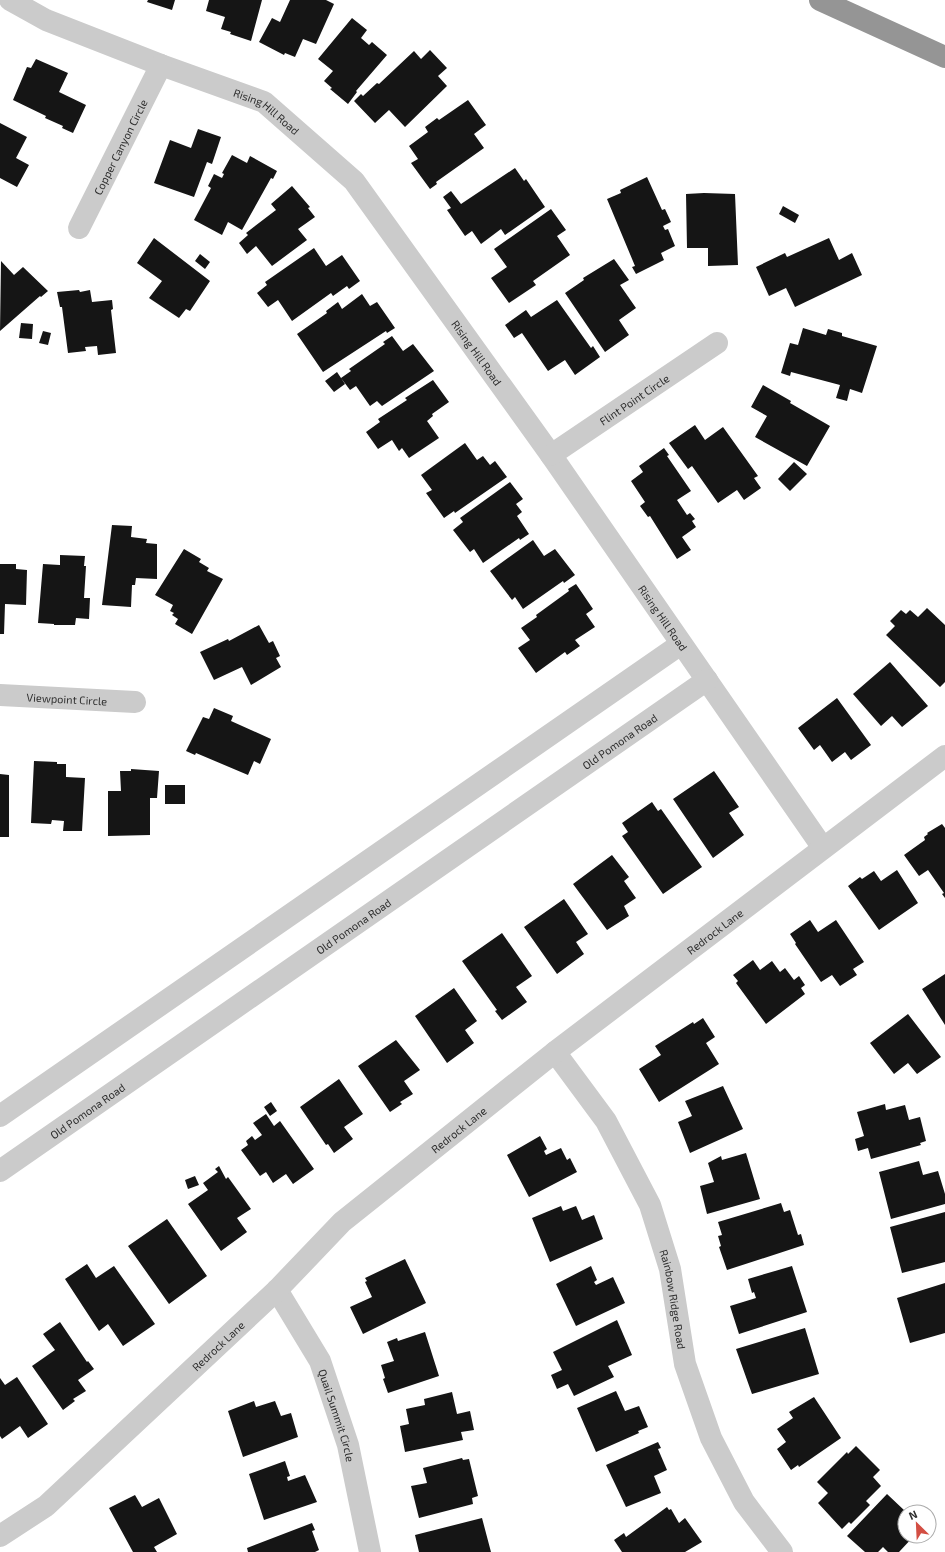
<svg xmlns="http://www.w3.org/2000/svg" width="945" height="1552" font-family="'Exo 2',sans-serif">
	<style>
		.building { fill: #151515 }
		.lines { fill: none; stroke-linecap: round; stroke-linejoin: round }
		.street { stroke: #cbcbcb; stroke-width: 22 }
		.highway { stroke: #959595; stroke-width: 22 }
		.labels { text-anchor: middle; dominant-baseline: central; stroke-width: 4; stroke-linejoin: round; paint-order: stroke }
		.street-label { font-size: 11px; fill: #2e2e2e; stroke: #fff }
	</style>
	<rect width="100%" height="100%" fill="#fff"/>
	<!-- building -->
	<path class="building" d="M148,0H175L172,10L147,2Z
		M209,0H262L251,41L230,34L231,32L221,29L225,17L206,11Z
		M290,0H326L334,4L316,44L303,39L295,57L285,53L284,55L259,42L272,18L280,22Z
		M352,18L367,30L361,38L369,45L372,42L387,55L356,91L357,92L348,104L330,89L332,88L324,81L333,71L318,59Z
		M430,50L447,68L438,76L447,86L405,127L389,110L375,123L354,101L361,94L363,96L377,83L379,84L414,51L421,59Z
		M36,59L68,73L59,92L86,105L73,133L62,128L63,126L45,118L46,116L13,100L27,67L31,68Z
		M468,100L486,125L474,134L484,148L436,182L437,184L430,189L411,163L418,159L409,146L428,132L425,127L437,118L439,120Z
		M0,123L27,137L16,158L29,165L17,187L0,178Z
		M198,129L221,137L212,164L207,162L194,197L154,183L170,140L191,148Z
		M232,155L247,163L250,156L277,171L273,179L271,178L242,230L228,222L222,235L194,220L211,188L208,186L214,174L222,178L224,174L222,173Z
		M515,168L524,181L526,179L545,207L505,235L501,229L481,244L472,231L465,236L447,210L451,208L443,197L451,191L461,204Z
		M647,177L662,210L665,209L671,222L663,226L665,230L668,229L675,246L661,253L664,260L636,274L632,267L635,266L607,199L621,193L620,190Z
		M292,186L310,207L308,208L315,217L298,229L307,240L272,266L256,246L247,254L239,243L248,235L246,233L276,210L271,204Z
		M704,193L735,194L738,265L708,266V248H687L686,194Z
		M783,206L799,215L795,223L779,214Z
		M551,209L566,230L557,236L570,255L533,281L536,285L509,303L491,278L507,267L494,249Z
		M154,238L210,281L190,311L186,309L179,318L149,298L162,281L137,263Z
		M829,238L839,260L852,253L862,275L795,307L786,288L769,296L756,267L785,253L787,257Z
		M314,248L326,266L342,255L360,281L349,289L347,286L333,296L331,293L292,321L278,300L268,307L257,293L267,285L265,282Z
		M200,254L210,262L205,269L195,261Z
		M614,259L629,280L620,285L636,308L619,320L629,335L605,352L565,293L584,280L583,278Z
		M1,261L14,275L23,267L48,291L41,297L40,296L0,331Z
		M79,290L80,292L90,290L92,302L112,300L113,309L111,310L116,353L98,355L97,346L85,347L86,351L68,353L62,307H60L57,292Z
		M362,294L370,306L377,302L395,328L387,333L386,331L323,372L297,334L327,313L326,311L338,302L342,309Z
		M557,300L591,348L593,346L600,357L575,375L565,360L548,371L522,333L514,338L505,325L526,310L531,317Z
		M21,323L33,324L32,339L19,338Z
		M803,328L826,335L828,329L842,333V336L877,346L862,393L850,389L847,401L836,398L840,385L791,372L790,376L781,373L790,343L798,345Z
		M43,331L51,333L48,345L39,343Z
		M392,336L403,351L413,344L434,371L382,406L377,401L370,406L356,386L350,390L341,378L351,371L349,369L385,344L383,342Z
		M337,372L345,384L334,392L325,381Z
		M433,380L449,402L432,414L433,416L427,421L439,438L409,458L402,448L399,451L392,440L378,449L366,432L380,422L378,419L407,400L405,398Z
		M763,385L791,401L790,403L830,426L807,466L755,437L767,416L751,407Z
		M695,425L705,440L723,427L758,476L754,478L761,488L744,500L737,490L718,503L692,466L688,469L669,443Z
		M465,443L477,460L483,456L490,465L495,461L507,477L455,513L454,511L444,518L426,493L432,490L421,475Z
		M664,448L669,455L667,456L691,491L677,500L687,515L690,513L695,519L692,521L696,527L682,537L691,550L677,559L650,516L648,517L640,506L645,502L631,481L643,472L639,466Z
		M794,462L807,474L790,491L778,479Z
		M510,482L523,499L516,504L522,512L517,516L529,534L520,540L519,538L483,563L474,549L470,552L453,530L463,522L460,518Z
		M112,525L132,526L131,537L147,539L146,543L157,544V579L136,578L135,585H132L131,607L102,605Z
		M533,540L544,556L555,549L575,575L564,583L563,581L523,609L515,597L512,600L490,571Z
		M184,549L201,559L199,562L209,568L207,571L223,579L192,634L175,624L178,619L172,615L174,613L170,611L173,605L155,595Z
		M60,555L85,556L84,566H86L84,598H90L89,619L76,618L75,625H54V624L38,623L43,564L60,565Z
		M0,564H16V569L27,570L26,605L5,604L4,634H0Z
		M576,584L593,609L586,614L595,627L575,640L580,646L567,655L565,652L536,673L518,648L530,640L521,628L537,617L536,615L569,591L568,589Z
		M927,608L945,625V682L940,687L886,635L895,626L890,621L901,610L906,614L910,610L918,617Z
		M259,625L269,643L273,641L280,656L276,658L281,667L251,685L242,667L214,680L200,652L228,639L229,641Z
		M890,662L928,706L902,727L892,716L881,726L853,694Z
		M837,698L871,745L851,760L845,752L832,762L820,745L814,750L798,728Z
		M214,708L233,716L231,721L271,739L260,764L254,761L248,775L196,753L195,755L186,751L203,717L209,719Z
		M34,761L57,762V764H66V777L85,778L82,831H63L64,821L52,820L51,824L31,823Z
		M131,769L159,771L157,798H150V835L108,836V791H121L120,771H131Z
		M714,771L739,807L729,813L744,835L713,858L673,799Z
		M0,774L9,775V837H0Z
		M165,785H185V804H165Z
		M652,802L658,811L661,809L702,867L663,894L622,836L628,832L622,823Z
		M942,824L945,828V898L942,894L944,893L928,870L919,876L904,855L925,840L924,837L928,834L927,833Z
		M612,855L629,877L624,881L636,898L624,906L629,916L607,930L573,884Z
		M897,870L918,903L879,930L848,886L860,877L862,879L874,871L881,881Z
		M564,899L588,934L576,942L584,954L557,974L524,927Z
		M810,920L818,932L836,920L864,962L853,969L857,975L840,986L832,975L821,982L795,944L796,943L790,934Z
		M502,933L532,976L516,987L527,1002L502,1020L495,1011L497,1010L462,961Z
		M753,960L760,970L772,961L780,972L785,968L794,980L799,976L805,985L801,988L805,994L766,1024L736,983L738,981L733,975Z
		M945,974V1025L922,989Z
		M454,988L477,1021L465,1030L474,1043L447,1063L415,1016Z
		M908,1014L941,1057L917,1074L908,1063L894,1074L870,1043Z
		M703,1018L715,1037L706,1043L719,1064L659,1102L639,1069L661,1055L655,1046L693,1022L694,1024Z
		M396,1040L420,1070L404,1081L413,1094L400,1102L402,1104L390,1112L358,1066Z
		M339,1079L363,1114L344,1127L353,1139L334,1153L328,1144L326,1145L300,1107Z
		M723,1086L743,1129L690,1153L678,1122L692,1116L685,1101Z
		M271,1102L277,1111L270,1116L264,1107Z
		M885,1104L886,1110L905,1105L909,1120L920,1117L926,1141L920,1143L921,1145L871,1159L868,1148L858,1151L855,1139L864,1136L857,1112Z
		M266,1114L274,1126L280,1121L314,1169L293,1184L286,1174L273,1183L266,1172L260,1176L241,1150L248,1145L246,1141L252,1136L255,1140L262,1135L253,1123Z
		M540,1136L547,1149L544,1151L546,1155L561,1148L567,1160L570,1158L577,1172L529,1197L507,1155Z
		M746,1153L760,1199L707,1214L700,1186L714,1182L708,1163L721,1156L722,1160Z
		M919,1161L923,1175L938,1171L945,1194V1204L891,1219L879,1172Z
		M219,1166L226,1179L228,1177L251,1209L237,1218L247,1232L221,1251L188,1204L208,1190L203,1183L218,1172L215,1169Z
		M195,1176L199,1185L188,1189L185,1180Z
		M781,1203L784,1212L790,1210L798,1235L801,1234L804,1245L727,1270L719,1247L721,1246L718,1236L722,1235L718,1222Z
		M561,1206L563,1211L576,1206L582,1220L594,1215L603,1239L550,1262L532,1218Z
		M945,1212V1262L902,1273L890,1227Z
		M167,1219L207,1276L169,1304L128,1246Z
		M405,1259L426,1303L363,1334L350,1307L372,1297L365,1282L367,1281L365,1278Z
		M87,1264L96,1278L114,1266L155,1324L123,1346L108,1324L99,1331L65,1279Z
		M591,1266L597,1280L594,1282L596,1285L613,1277L625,1303L576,1326L556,1284Z
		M792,1266L807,1312L739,1334L730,1306L756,1298L754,1292L752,1293L748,1279Z
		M945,1283V1333L910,1343L897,1298Z
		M617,1320L632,1355L608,1366L614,1377L574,1396L568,1384L557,1389L551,1375L562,1370L553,1352Z
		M60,1322L87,1362L88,1361L94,1369L78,1380L86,1391L73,1399L75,1401L63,1410L32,1366L55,1350L43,1334Z
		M805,1328L819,1374L752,1394L736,1349Z
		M425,1332L439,1376L388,1393L383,1379L385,1378L381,1365L394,1361L387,1342L397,1338L398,1341Z
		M17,1377L48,1424L28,1438L20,1426L2,1439L0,1436V1378L5,1385Z
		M616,1391L625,1411L639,1406L648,1427L638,1431L639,1433L596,1452L577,1408Z
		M452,1392L457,1414L470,1411L474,1430L461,1432L463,1440L405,1452L400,1426L409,1424L406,1409L425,1405L424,1399Z
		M814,1397L841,1438L799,1467L798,1465L791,1470L777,1449L786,1442L777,1429L793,1418L789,1412Z
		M254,1401L256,1407L275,1401L281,1416L291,1413L298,1437L243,1457L228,1411Z
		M658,1442L661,1448L658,1449L667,1470L654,1476L661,1493L626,1507L606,1465Z
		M856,1446L880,1470L873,1477L881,1486L866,1501L870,1505L851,1524L849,1522L842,1529L818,1503L828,1493L817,1482L847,1452L848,1454Z
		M462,1458L463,1460L469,1459L478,1496L472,1498L473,1504L419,1518L411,1486L427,1483L423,1468Z
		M285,1461L290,1476L287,1477L288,1481L305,1475L317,1502L264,1520L249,1474Z
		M887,1494L905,1511V1536H914L899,1552H888L883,1547L878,1552H865L847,1536Z
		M135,1495L142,1507L159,1498L177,1534L154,1547L157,1552H133L109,1508Z
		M667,1507L669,1510L671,1509L679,1523L685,1518L702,1542L685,1552H622L614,1540L624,1533L626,1537Z
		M482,1518L491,1552H419L415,1535Z
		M312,1523L315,1530L312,1531L319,1550L315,1552H248L247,1548Z"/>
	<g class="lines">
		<!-- street -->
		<g class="street">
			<path id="s1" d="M10,0L46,20L161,65L264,102L354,181L551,455L823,848"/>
			<path id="s2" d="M79,228L161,65"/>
			<path id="s3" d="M551,455L717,343"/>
			<path id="s4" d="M0,695L135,702"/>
			<path id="s5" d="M555,1052L606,1121L650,1205L670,1269L685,1364L711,1438L744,1502L782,1552"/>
			<path d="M0,1116L681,644"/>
			<path id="s6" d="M0,1171L707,680"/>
			<path id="s7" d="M277,1290L320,1361L348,1445L370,1552"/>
			<path id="s8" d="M0,1536L46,1506L277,1290L342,1222L555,1052L945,756"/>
		</g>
		<!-- highway -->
		<path class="highway" d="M820,0L945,57"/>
	</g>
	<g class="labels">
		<!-- street labels -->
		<g class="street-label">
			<text stroke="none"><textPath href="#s1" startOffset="281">Rising Hill Road</textPath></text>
			<text stroke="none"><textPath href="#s2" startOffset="91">Copper Canyon Circle</textPath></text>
			<text stroke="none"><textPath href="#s1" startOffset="605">Rising Hill Road</textPath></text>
			<text stroke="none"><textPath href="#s3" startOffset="100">Flint Point Circle</textPath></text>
			<text stroke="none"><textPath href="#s1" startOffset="929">Rising Hill Road</textPath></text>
			<text stroke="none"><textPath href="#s4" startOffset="67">Viewpoint Circle</textPath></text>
			<text stroke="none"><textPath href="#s6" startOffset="754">Old Pomona Road</textPath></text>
			<text stroke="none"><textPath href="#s6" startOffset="430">Old Pomona Road</textPath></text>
			<text stroke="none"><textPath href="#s8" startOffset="938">Redrock Lane</textPath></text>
			<text stroke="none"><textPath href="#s6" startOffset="106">Old Pomona Road</textPath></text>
			<text stroke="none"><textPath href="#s8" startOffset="614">Redrock Lane</textPath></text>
			<text stroke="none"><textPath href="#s5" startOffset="278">Rainbow Ridge Road</textPath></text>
			<text stroke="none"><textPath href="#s8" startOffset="290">Redrock Lane</textPath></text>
			<text stroke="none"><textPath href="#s7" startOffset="140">Quail Summit Circle</textPath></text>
		</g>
	</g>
	<!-- north arrow -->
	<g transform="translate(917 1524) rotate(336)"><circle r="19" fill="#ffffff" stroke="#ababab"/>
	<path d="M0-3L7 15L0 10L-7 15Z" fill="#d34e43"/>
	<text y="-6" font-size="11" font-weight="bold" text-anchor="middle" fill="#2e2e2e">N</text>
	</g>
</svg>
